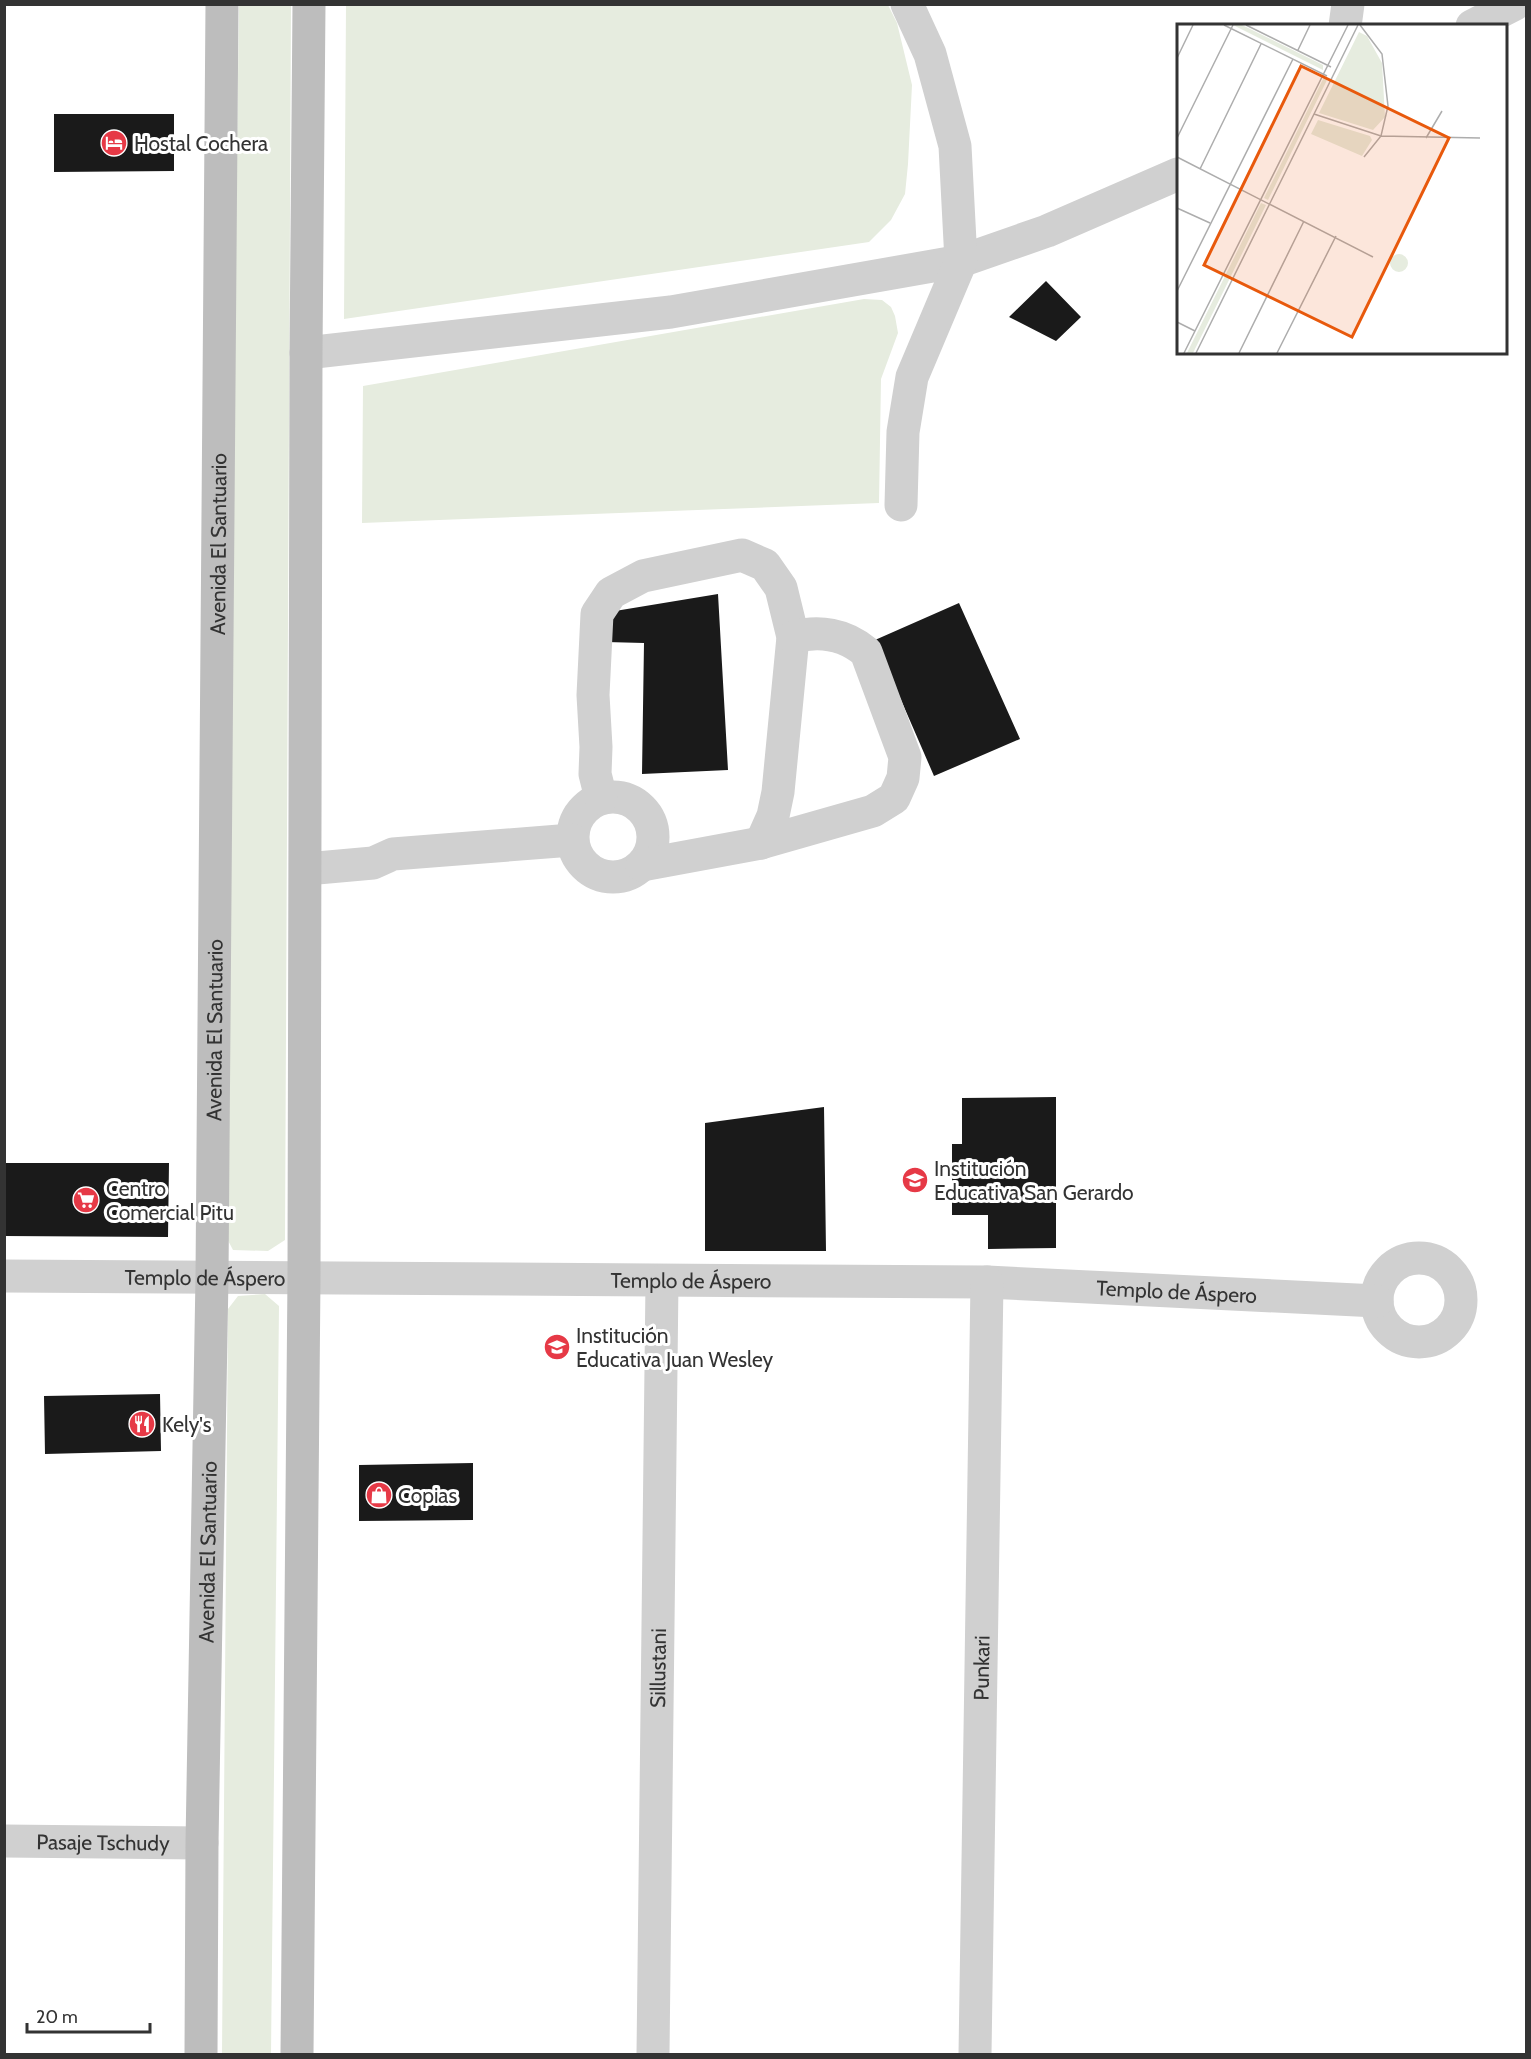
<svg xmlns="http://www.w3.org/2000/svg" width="1531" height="2059" font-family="Cabin,sans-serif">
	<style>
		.green { fill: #e6ecdf }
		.building { fill: #1a1a1a }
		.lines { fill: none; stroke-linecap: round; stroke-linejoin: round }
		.street { stroke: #d0d0d0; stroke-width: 33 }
		.secondary { stroke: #bdbdbd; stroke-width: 33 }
		.labels { text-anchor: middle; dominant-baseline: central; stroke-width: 6; stroke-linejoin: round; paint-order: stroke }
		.poi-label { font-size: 21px; fill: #333; stroke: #fff; text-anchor: start }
		.street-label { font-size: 21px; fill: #333; stroke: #fff }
		.inset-road { fill: none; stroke: #adadad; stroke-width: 1.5 }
		.view { fill: #e8590c; fill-opacity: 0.15; stroke: #e8590c; stroke-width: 3 }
		.inset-edge { fill: none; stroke: #333; stroke-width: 3 }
	</style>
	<rect width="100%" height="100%" fill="#fff"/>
	<!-- green -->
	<path class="green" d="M239,5H291L285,1240L268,1251L233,1250L222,1229Z
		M346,5H888L897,23L912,85L908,164L905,194L891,220L869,242L344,319Z
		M864,299L882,300L891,307L895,316L898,333L881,379L879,503L362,523L363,386Z
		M265,1294L279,1306L271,2054H222L228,1309L238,1296Z"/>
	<!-- building -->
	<path class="building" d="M54,114H174V171L54,172Z
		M1046,281L1081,317L1056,341L1009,317Z
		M718,594L728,770L642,774L644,643L606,642L609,612Z
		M959,603L1020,739L934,776L875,640Z
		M1056,1097V1248L988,1249V1215H952V1144H962V1098Z
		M824,1107L826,1251H705V1123Z
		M4,1163H169L168,1237L4,1236Z
		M160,1394L161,1451L45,1454L44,1396Z
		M473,1463V1520L359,1521V1465Z"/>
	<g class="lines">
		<!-- street -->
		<g class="street">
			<path d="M1345,26L1348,4"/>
			<path d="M1472,26L1515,4"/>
			<path d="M306,353L671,312L961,261L1047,231L1178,174"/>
			<path d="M901,505L903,432L912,377L961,261L955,146L930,54L907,4"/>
			<circle cx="613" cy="837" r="40"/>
			<path d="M601,798L595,774L596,747L593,695L597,614L611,593L643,576L742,555L765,565L781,588L793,637L778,792L773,816L761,843"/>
			<path d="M642,865L761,843L873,811L894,798L903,778L905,757L866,652C845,634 819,630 793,637"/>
			<path d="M306,869L373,863L393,854L572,840"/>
			<circle cx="1419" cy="1300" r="42"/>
			<path id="s1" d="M4,1276L987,1282L1377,1301"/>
			<path id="s2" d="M4,1841L202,1843"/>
			<path id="s3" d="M653,2054L662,1281"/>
			<path id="s4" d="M975,2054L987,1282"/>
		</g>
		<!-- secondary -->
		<g class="secondary">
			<path id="s5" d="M201,2054L202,1843L212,1277L222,4"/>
			<path d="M297,2054L304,1277L306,353L309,4"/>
		</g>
	</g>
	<!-- icons -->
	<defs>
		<symbol id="hotel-disc" viewBox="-11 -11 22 22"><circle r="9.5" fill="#e63946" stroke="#fff"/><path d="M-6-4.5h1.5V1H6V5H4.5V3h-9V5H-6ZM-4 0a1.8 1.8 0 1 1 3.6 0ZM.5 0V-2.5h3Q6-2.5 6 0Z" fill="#fff"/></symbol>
		<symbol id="school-disc" viewBox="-11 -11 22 22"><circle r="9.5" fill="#e63946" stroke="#fff"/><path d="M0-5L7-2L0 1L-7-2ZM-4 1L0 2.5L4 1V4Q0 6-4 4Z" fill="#fff"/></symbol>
		<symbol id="supermarket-disc" viewBox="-11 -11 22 22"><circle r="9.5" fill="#e63946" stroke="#fff"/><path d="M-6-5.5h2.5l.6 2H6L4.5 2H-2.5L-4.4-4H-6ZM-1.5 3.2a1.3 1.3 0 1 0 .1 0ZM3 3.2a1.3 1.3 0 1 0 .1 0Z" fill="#fff"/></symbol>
		<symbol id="restaurant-disc" viewBox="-11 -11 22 22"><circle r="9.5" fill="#e63946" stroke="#fff"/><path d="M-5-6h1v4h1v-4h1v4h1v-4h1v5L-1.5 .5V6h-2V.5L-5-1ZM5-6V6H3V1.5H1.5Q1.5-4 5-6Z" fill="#fff"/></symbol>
		<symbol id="shop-disc" viewBox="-11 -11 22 22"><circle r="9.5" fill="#e63946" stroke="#fff"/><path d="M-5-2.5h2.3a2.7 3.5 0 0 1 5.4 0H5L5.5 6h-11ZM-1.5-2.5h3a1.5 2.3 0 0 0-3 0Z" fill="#fff"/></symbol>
	</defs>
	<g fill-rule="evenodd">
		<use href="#hotel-disc" x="99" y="128" width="30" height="30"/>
		<use href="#school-disc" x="900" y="1165" width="30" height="30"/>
		<use href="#supermarket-disc" x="71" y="1185" width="30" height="30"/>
		<use href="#school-disc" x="542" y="1332" width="30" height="30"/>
		<use href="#restaurant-disc" x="127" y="1409" width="30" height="30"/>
		<use href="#shop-disc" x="364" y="1480" width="30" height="30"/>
	</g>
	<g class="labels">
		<!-- poi labels -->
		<g class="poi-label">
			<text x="134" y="143">Hostal Cochera</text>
			<text x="934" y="1168">Institución<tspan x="934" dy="24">Educativa San Gerardo</tspan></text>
			<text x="106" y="1188">Centro<tspan x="106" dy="24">Comercial Pitu</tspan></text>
			<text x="576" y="1335">Institución<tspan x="576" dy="24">Educativa Juan Wesley</tspan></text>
			<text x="162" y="1424">Kely's</text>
			<text x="398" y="1495">Copias</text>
		</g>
		<!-- street labels -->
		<g class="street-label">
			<text stroke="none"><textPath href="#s5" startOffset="1510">Avenida El Santuario</textPath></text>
			<text stroke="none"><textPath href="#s5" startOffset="1024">Avenida El Santuario</textPath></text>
			<text stroke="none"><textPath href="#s1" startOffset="201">Templo de Áspero</textPath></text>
			<text stroke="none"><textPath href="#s1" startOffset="687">Templo de Áspero</textPath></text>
			<text stroke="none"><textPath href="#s1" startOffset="1173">Templo de Áspero</textPath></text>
			<text stroke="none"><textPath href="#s5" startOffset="502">Avenida El Santuario</textPath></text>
			<text stroke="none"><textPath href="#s3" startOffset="386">Sillustani</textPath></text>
			<text stroke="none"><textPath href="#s4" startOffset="386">Punkari</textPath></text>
			<text stroke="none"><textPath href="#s2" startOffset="99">Pasaje Tschudy</textPath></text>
		</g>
	</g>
	<!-- overview -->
	<g transform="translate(1177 24)">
		<rect width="330" height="330" fill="#fff"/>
		<path d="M56,1H65L146,41V46ZM182,8L190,12L205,39L208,93L196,106L142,89ZM147,53L151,54L91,176L87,174ZM141,96L193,112L195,116L185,132L134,110ZM84,179L89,181L16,329H10ZM213 239a9 9 0 1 1 18 0a9 9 0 1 1-18 0Z" fill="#e6ecdf"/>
		<path class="inset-road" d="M47,1L150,52M69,1L154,43M183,1L205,30L211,82L204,112L187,133M121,26L133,1M0,34L16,1M137,90L204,112L303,114M0,114L56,1M249,114L265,87M0,133L196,233M23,145L84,20M0,184L33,199M0,267L116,35M0,298L18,307M7,329L171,1M19,329L181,1M62,329L127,197M100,329L159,212"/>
		<path class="view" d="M124,42L272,114L175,313L27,241Z"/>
		<rect width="330" height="330" class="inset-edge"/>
	</g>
	<!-- border -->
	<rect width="1531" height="2059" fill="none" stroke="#333333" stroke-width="12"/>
	<!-- scale -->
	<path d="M27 2023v9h123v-9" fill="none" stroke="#333333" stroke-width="3"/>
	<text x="36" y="2023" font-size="18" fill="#333333" stroke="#ffffff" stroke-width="4.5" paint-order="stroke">20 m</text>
</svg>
